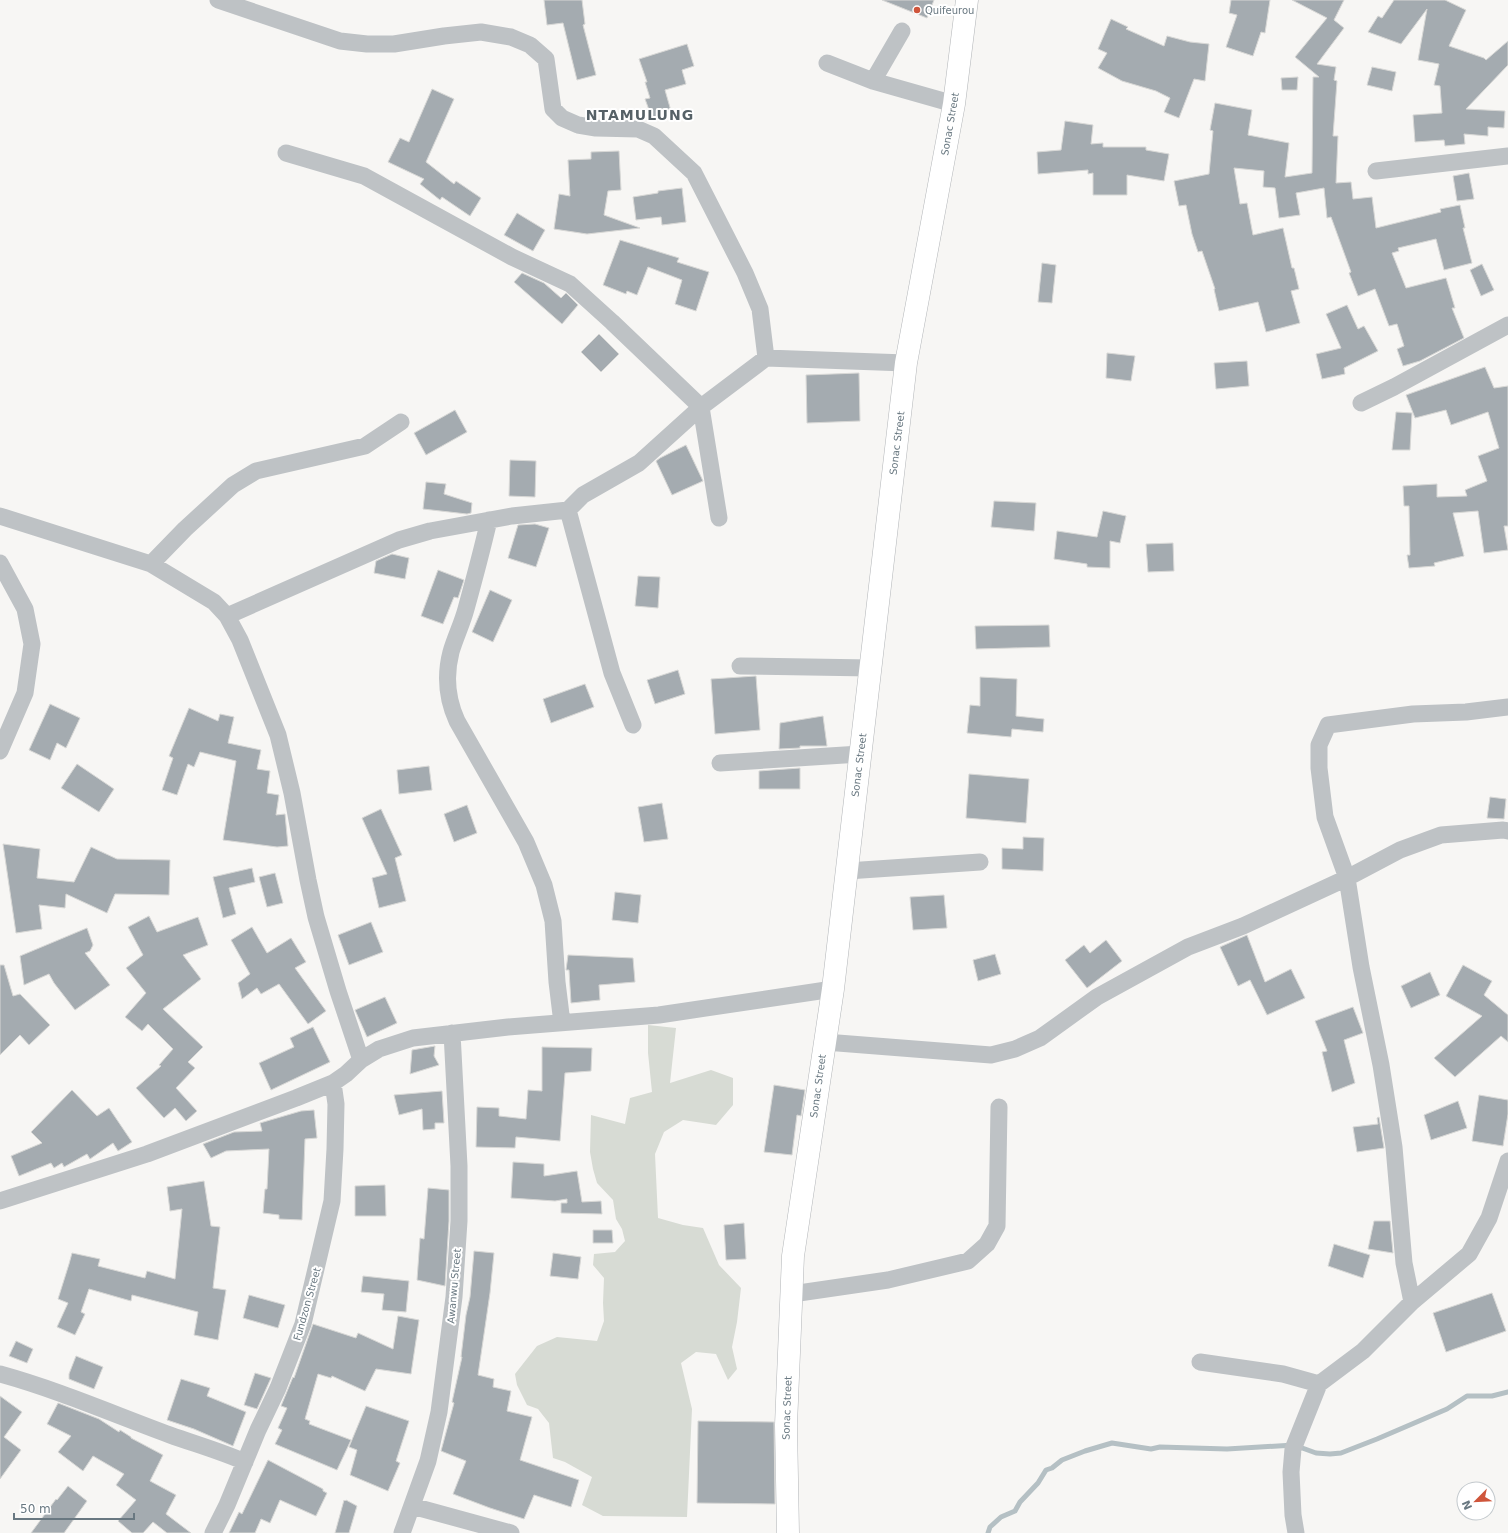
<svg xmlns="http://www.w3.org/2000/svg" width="1508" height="1533" font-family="'DejaVu Sans',sans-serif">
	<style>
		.green { fill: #d7dbd4 }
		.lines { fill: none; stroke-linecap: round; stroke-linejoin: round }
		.stream { stroke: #b5c0c4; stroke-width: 5 }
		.building { fill: #a4abb0; stroke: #d8d8d6 }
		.highway-casing { stroke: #b2b5b8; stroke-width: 23 }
		.minor { stroke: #bec2c5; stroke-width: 17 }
		.highway { stroke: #fff; stroke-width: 22 }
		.poi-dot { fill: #cf553b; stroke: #fff; stroke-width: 1.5 }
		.labels { text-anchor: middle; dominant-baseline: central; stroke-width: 4; stroke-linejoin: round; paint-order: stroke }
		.poi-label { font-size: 10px; fill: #697881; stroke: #fff; text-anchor: start }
		.street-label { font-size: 10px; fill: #697881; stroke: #fff }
		.district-label { font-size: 14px; font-weight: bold; letter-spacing: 1px; fill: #566167; stroke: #fff }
	</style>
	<rect width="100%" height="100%" fill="#f7f6f4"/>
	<!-- green -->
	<path class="green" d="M648,1025L676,1028L670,1083L711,1070L733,1078V1105L716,1125L683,1120L664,1132L655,1154L658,1218L683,1225L703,1228L719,1265L741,1288L737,1322L732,1347L737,1369L728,1380L716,1354L696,1352L681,1363L692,1409L687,1517L603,1516L582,1505L592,1477L565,1462L553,1458L549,1423L538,1409L527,1405L517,1385L515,1374L537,1346L557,1337L597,1341L604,1321L603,1303L604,1278L593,1265L594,1254L615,1252L625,1241L622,1229L616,1219L613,1200L597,1183L593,1169L590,1152L591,1115L625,1124L630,1098L652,1092L648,1053Z"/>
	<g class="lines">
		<!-- stream -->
		<path class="stream" d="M988,1533L990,1527L1001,1517L1015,1511L1020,1502L1038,1483L1046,1470L1052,1468L1062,1460L1085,1451L1112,1443L1151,1449L1160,1447L1227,1449L1294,1445L1316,1453L1330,1454L1341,1453L1377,1439L1447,1409L1467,1396H1492L1508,1392"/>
	</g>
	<!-- building -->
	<path class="building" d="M544,0H582L585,24L583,25L596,75L577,80L563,23L547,25Z
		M882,0H934L927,18Z
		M1231,0H1270L1265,33L1261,32L1253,56L1226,47L1237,15L1229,13Z
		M1292,0H1344L1334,20L1344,28L1317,64L1336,67L1334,80L1337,81L1333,136H1338L1336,183L1351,182L1353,199L1372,197L1376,228L1441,212L1440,209L1460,205L1465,228H1463L1472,263L1444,270L1436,239L1398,248L1399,251L1392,253L1406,288L1446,278L1455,308H1452L1464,338L1420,361L1403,366L1397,349L1404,346L1397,324L1389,326L1375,289L1358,296L1349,273L1351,272L1331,217L1327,218L1324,188L1296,193L1300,215L1279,218L1275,188L1263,187L1264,171L1234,168L1240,204L1247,203L1253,235L1283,228L1292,268H1294L1299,289L1291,291L1300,323L1266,332L1258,302L1219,311L1214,289H1215L1202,251L1198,252L1192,234L1186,205L1179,206L1174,181L1209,174L1213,131L1210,130L1215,103L1252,110L1248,135L1289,143L1285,177L1312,173L1313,77H1319L1295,57L1327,18Z
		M1394,0H1445L1466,10L1449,46L1484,58L1486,60L1508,41V65L1466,109L1505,111L1504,128L1488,127V136L1464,134L1465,144L1445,146L1444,140L1415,142L1413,115L1442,113L1440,86L1434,85L1439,64L1418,60L1427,9L1401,44L1368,32L1378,16L1382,18Z
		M1111,19L1128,27L1126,29L1164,46L1167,36L1190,42L1209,44L1205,81L1194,79L1179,118L1164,112L1170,98L1156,91L1122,81L1098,68L1107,53L1098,49Z
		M687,44L694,66L682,70L686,84L665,90L671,111L652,118L645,99L650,98L645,82H647L639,59Z
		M1372,67L1396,72L1392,91L1367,85Z
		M1298,77L1297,90H1282L1281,78Z
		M432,89L454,99L426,162L454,184L456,181L481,198L470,216L442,197L440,200L420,184L424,179L388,162L400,138L409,142Z
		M1065,121L1093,125L1091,144L1103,143V147H1146V150L1169,154L1164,181L1127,175V195H1093V173L1088,174V170L1038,174L1037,152L1061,150Z
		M619,151L621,190L608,191L604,215L640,228L587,234L554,229L559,194L570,196L568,160L591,159V152Z
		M1469,173L1474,199L1457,201L1453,176Z
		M682,188L686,222L662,225L661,217L636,220L633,197L658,193V191Z
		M517,213L545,230L533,251L504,235Z
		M620,240L679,258L677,262L709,272L696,311L675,304L682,280L648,267L637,295L627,291L626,294L603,285Z
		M1042,263L1056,265L1052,303L1038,302Z
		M1482,264L1494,290L1481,296L1470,270Z
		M522,273L544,283L561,298L566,293L578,305L562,324L514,282Z
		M1347,305L1358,329L1364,326L1378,351L1344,368L1345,374L1322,379L1316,354L1341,348L1326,314Z
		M599,334L619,354L601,372L581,352Z
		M1107,353L1135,356L1131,381L1106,378Z
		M1247,361L1249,386L1216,389L1214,363Z
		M1485,367L1494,388L1508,386V526H1504L1508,550L1484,553L1478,511L1453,513L1464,556L1434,563L1435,566L1409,568L1407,555H1410L1409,506H1404L1403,486L1437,484V497L1467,496L1465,490L1487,481L1478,456L1499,448L1488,412L1451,425L1446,410L1415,418L1406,395Z
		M859,373L860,421L807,423L806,375Z
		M455,410L467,432L426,455L414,433Z
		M1396,412L1412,413L1410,450H1392Z
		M686,445L703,481L672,495L656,461L660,458Z
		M510,460L536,461L535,497L509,496Z
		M426,482L446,484L444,494L472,503L471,513L467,514L423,509Z
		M994,501L1036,503L1034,531L991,527Z
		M1103,511L1126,516L1120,543L1110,541V568L1087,567V564L1054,559L1057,531L1097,537Z
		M535,524L549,528L536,567L508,558L518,525Z
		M1173,543L1174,571L1148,572L1146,544Z
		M392,554L409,558L405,579L374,573L376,561Z
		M438,570L464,580L458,598L454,597L443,624L421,616Z
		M638,576L660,577L658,608L635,606Z
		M490,590L512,600L493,642L472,632Z
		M1049,625L1050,647L976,649L975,626Z
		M678,670L685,694L655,704L647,680Z
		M756,676L760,730L715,734L711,679Z
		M980,677L1017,679L1016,716L1044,719L1043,732L1012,729L1011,737L967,733L970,705L980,706Z
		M585,684L594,707L551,723L543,699Z
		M50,704L80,718L66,748L57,743L50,760L29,750Z
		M189,708L218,721L220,714L234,717L228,743L261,750L257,769L270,771L267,793L279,795L276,815L285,814L288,846L277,847L223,840L236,761L200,752L194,767L188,764L177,795L162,790L173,758L169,756Z
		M823,716L827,746H800V748L779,749L780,723Z
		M77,764L114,789L99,812L61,788Z
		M429,766L432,790L399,794L397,770Z
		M800,768V789H759V771Z
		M969,774L1029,779L1026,823L966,818Z
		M1490,797L1506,799L1504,819L1487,818Z
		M662,803L668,839L644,842L638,807Z
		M467,805L477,833L454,842L444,814Z
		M381,809L402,855L395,858L406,901L379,908L372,878L387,874L362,818Z
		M1023,837L1044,838L1043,871L1002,869V848L1023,849Z
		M3,844L40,849L37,878L74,882L91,847L117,859L170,860L169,895L115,894L107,913L66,894L65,908L39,905L42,929L16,933Z
		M252,868L255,882L229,888L236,914L223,918L213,877Z
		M275,873L283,903L267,907L259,877Z
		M615,892L641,895L638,923L612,920Z
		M944,895L947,928L913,930L910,897Z
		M149,916L157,932L198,917L208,945L183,955L201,979L163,1009L203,1047L188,1062L195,1068L176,1088L197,1111L186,1121L175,1108L164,1118L136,1088L161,1066L159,1065L173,1049L148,1024L142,1031L125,1017L146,993L126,968L143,955L128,927Z
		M371,922L383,952L349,965L338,935Z
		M252,927L267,953L291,938L306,962L295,968L326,1011L308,1024L279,984L261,994L257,988L242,999L238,983L250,974L231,940Z
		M87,928L93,945L90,951L85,953L110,985L75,1010L54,983L49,974L24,985L20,956Z
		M1247,935L1265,982L1291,969L1305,998L1267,1015L1250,980L1238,986L1220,947Z
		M1106,940L1122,961L1087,988L1065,960L1084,945L1090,953Z
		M995,954L1001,974L978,981L973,960Z
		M568,955L633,958L635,982L599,985L600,1000L571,1003L569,970H566Z
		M0,965H4L13,996L20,994L50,1025L29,1045L20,1035L0,1055Z
		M1463,965L1492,981L1484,995L1508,1015V1042L1501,1036L1455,1077L1434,1058L1482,1016L1446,996Z
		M1430,972L1440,995L1411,1008L1401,986Z
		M385,997L397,1023L367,1037L355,1010Z
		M1353,1007L1363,1033L1344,1040L1355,1083L1332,1092L1322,1052L1327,1051L1315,1021Z
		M313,1027L330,1062L271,1090L259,1063L294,1047L290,1038Z
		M435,1046L434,1056L439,1065L410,1074L412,1050Z
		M542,1047L592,1048L591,1071L565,1073L560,1141L516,1137L515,1148L476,1147L477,1107L499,1108V1116L526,1119L528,1090L542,1091Z
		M774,1085L805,1090L801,1116L797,1115L792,1155L764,1152Z
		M72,1090L97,1116L109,1108L132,1142L118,1151L113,1143L90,1159L87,1154L64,1167L62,1163L54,1168L51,1163L19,1176L11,1156L42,1143L31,1132Z
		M442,1091L444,1123H435V1129L423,1130L422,1109L399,1115L394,1095Z
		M1479,1095L1508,1100V1114L1503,1146L1472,1141Z
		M1458,1101L1467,1128L1431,1140L1424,1115Z
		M314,1110L317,1138L305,1139L302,1220L279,1219V1215L263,1213L265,1189H267L269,1149L226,1151L211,1158L203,1144L234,1132L262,1131L260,1123L301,1111Z
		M1379,1117L1384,1148L1357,1152L1353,1127L1378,1124L1377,1118Z
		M513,1162L544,1164V1176L577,1171L582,1202L601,1201L602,1214L561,1213V1203H567V1199L555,1201L511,1198Z
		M204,1181L211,1226L220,1227L213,1288L226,1290L218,1340L194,1335L198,1312L132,1295L131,1301L89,1289L81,1312L85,1314L75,1335L57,1327L68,1303L58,1299L69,1264L72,1253L100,1259L98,1266L145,1278L147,1271L175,1279L182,1209L170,1211L167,1187Z
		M385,1185L386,1216H355V1186Z
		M428,1188L449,1190V1221L445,1286L417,1280L420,1238L424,1239Z
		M1374,1221H1390L1393,1253L1368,1249Z
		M744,1223L746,1259L726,1260L724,1225Z
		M593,1230H612L613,1243H593Z
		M1334,1244L1370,1255L1363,1278L1328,1266Z
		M474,1251L494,1253L490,1293L478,1375L494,1379L493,1387L511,1391L507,1411L532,1417L520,1460L579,1480L571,1507L534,1495L524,1519L490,1508L453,1494L466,1461L441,1451L454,1403L452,1402L462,1357H461L466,1315L470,1297Z
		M553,1253L581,1257L578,1279L550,1276Z
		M363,1276L409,1281L406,1312L382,1310L384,1294L361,1292Z
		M1492,1293L1506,1331L1446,1352L1433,1313Z
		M249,1295L285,1305L278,1328L243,1318Z
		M398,1316L419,1320L411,1374L376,1369L365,1391L332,1376L331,1378L318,1374L305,1419L310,1421L309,1424L351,1440L337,1470L275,1444L282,1430L278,1428L287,1408L281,1406L293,1377L294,1378L313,1324L356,1338L358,1333L393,1349Z
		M16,1341L33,1349L27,1363L9,1356Z
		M76,1356L103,1367L94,1389L69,1379V1374Z
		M255,1373L271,1378L257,1409L244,1405Z
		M181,1379L210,1388L207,1396L246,1412L233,1446L194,1429L167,1420Z
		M0,1396L22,1412L4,1437L21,1450L0,1479Z
		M58,1403L99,1419L119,1432L120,1430L131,1437V1438L163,1455L150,1481L176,1495L166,1514L191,1533H167L153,1522L143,1533H132L118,1521L136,1500L116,1485L124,1474L93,1456L83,1471L58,1452L71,1436L47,1424Z
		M366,1406L409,1421L396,1461L400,1463L388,1491L350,1475L357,1450L349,1447Z
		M698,1421L774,1422L775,1504L697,1503Z
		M268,1460L323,1489V1491L327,1493L316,1516L280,1500L270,1523L261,1519L255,1533H229L239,1512L242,1514Z
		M68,1486L87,1501L64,1533H31L56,1499L57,1500Z
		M344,1500L345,1501L346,1500L357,1506L349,1533H335Z"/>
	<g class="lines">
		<defs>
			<path id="highway" d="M788,1533L786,1425L793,1256L833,989L906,363L954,104L967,0"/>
		</defs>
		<!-- highway casing -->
		<use href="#highway" class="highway-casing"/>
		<!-- minor -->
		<path class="minor" d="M218,0L340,41L367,44H394L444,36L481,32L511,37L530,45L546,59L553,109L562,118L578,125L596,128L638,129L654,136L694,173L745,273L760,309L766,358L701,407L639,463L583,495L568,510L512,516L430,531L399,540L227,616
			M827,63L873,81L954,104
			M873,81L902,31
			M286,153L364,176L512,257L570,284L612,322L701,407L719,518
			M1376,171L1508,156
			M766,358L906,363
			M1361,403L1394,387L1508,325
			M568,510L612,673L633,725
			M0,516L151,564L214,602L227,616L240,640L278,735L292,793L308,880L316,917L338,991L361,1060
			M489,520C482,550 474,580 466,609C462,624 455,638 451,652C445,675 447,699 457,721L526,842L544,885L553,921L557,982L562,1023
			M0,563L25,609L32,644L25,693L0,751
			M151,564L185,529L233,485L256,471L365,446L401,422
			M740,666L871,668
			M720,763L860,754
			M847,871L980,862
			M825,1042L991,1055L1015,1049L1040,1038L1097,997L1188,947L1243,926L1347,878L1400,850L1441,835L1503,830L1508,831
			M0,1201L147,1154L296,1098L333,1083L346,1074L361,1060L379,1049L413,1038L508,1027L659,1015L833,989
			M792,1294L888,1280L968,1261L987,1244L997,1226L999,1107
			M1412,1302L1404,1263L1394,1147L1381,1065L1361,967L1347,878L1325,817L1319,768V745L1328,725L1413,714L1466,712L1508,707
			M1200,1362L1283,1374L1319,1384
			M0,1374C58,1390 113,1414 170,1435C195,1444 220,1451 245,1462
			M412,1506L511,1533
			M213,1533L227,1505L258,1430L278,1388L303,1324L332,1201L335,1149L336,1104L333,1083
			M402,1533L428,1461L439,1412L454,1297L459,1221V1166L452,1033
			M1296,1533L1293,1515L1291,1472L1293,1449L1319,1384L1363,1351L1412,1302L1469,1254L1489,1218L1508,1161"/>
		<!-- highway -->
		<use href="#highway" class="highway"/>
	</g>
	<!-- markers -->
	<circle class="poi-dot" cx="917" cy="10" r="4"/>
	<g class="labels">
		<!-- poi labels -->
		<g class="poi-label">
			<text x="925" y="10">Quifeurou</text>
		</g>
		<!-- street labels -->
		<g class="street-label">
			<text transform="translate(950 124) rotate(-80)">Sonac Street</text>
			<text transform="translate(897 443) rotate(-83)">Sonac Street</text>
			<text transform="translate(859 765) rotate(-83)">Sonac Street</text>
			<text transform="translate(818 1086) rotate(-82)">Sonac Street</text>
			<text transform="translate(454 1286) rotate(-85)">Awanwu Street</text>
			<text transform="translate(307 1304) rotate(-74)">Fundzon Street</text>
			<text transform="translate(787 1408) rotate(-88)">Sonac Street</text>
		</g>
		<!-- district labels -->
		<g class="district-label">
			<text x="640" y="115">NTAMULUNG</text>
		</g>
	</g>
	<!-- north arrow -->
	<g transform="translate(1476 1501) rotate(246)"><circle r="19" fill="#ffffff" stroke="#c3c9cd"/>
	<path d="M0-3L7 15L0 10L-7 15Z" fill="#cf553b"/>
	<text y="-6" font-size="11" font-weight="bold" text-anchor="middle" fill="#697881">N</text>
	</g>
	<!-- scale -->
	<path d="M14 1513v6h120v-6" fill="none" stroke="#697881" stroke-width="2"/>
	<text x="20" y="1513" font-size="12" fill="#697881" stroke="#ffffff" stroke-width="3" paint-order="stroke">50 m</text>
</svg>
